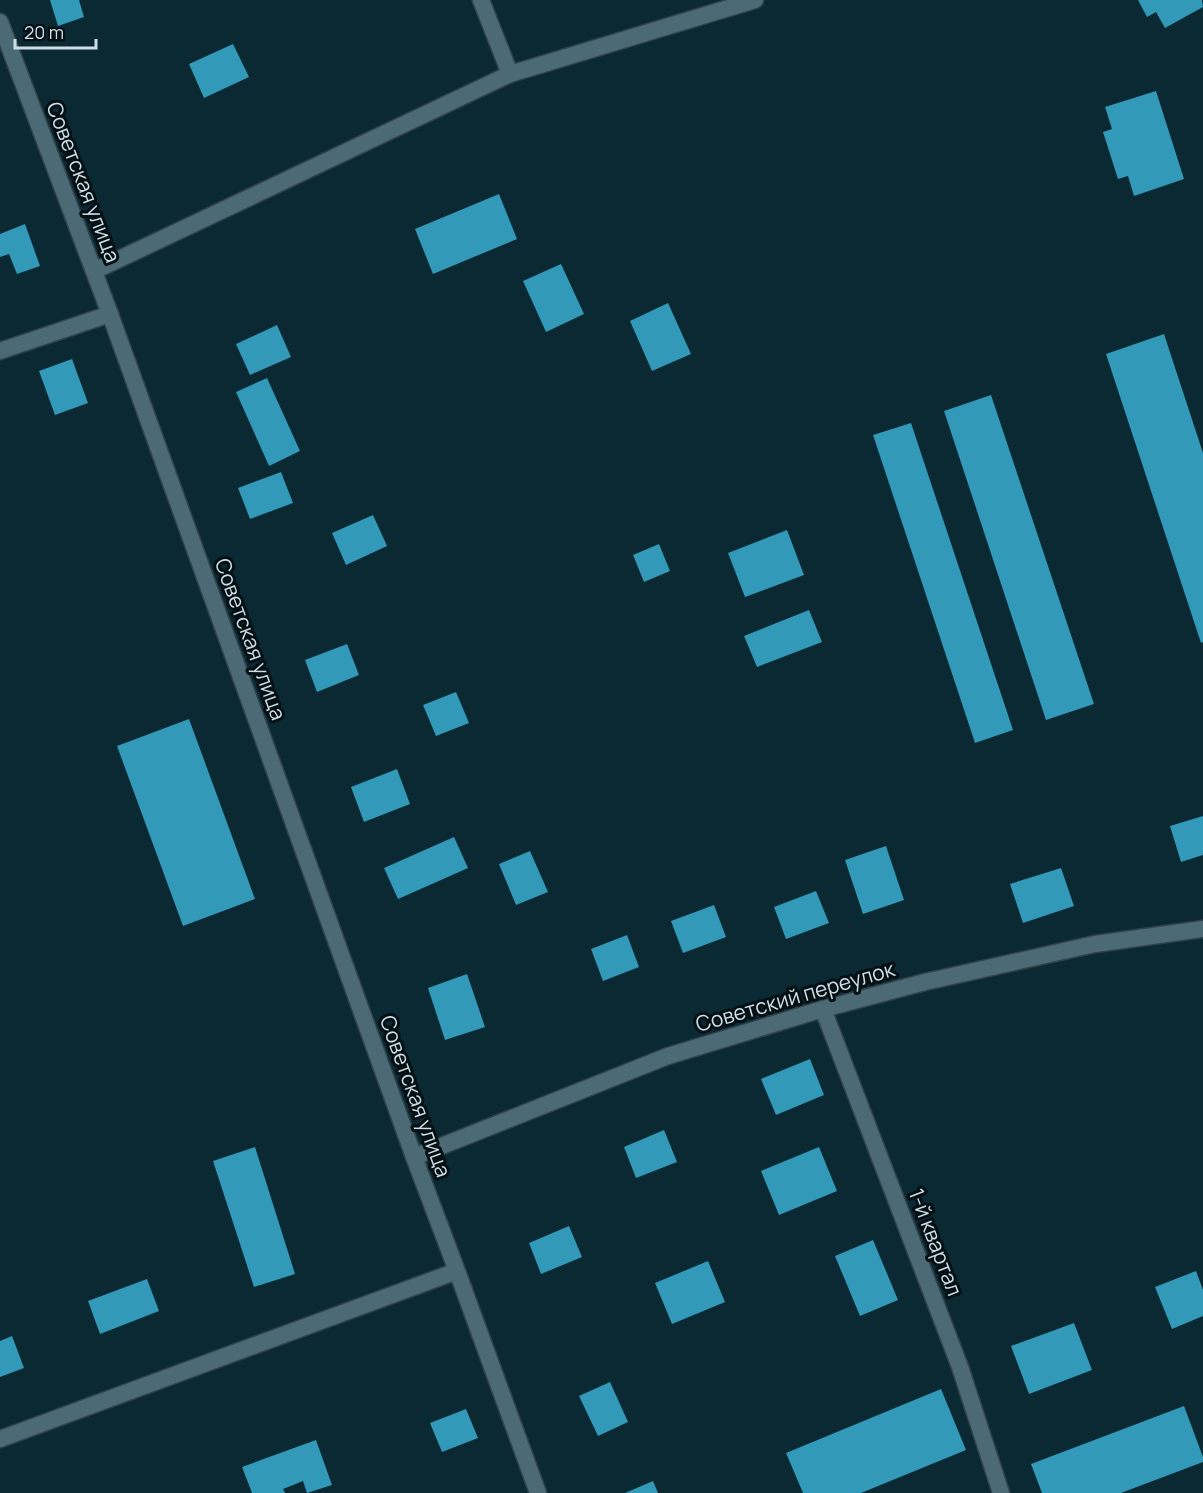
<svg xmlns="http://www.w3.org/2000/svg" width="1203" height="1493" font-family="Manrope,sans-serif">
	<style>
		.building { fill: #3299b9 }
		.lines { fill: none; stroke-linecap: round; stroke-linejoin: round }
		.minor-casing { stroke: #314249; stroke-width: 19 }
		.secondary-casing { stroke: #314249; stroke-width: 19 }
		.minor { stroke: #4b6a75; stroke-width: 16 }
		.secondary { stroke: #4b6a75; stroke-width: 16 }
		.labels { text-anchor: middle; dominant-baseline: central; stroke-width: 6; stroke-linejoin: round; paint-order: stroke }
		.street-label { font-size: 21px; fill: #cedee5; stroke: #051015 }
	</style>
	<rect width="100%" height="100%" fill="#0b2933"/>
	<!-- building -->
	<path class="building" d="M50,0H79L84,17L58,26Z
		M1138,0H1202L1203,7L1165,28L1156,12L1147,17Z
		M233,44L249,77L204,98L189,64Z
		M1156,91L1184,179L1134,196L1128,176L1118,179L1103,132L1112,129L1105,107Z
		M499,194L517,239L433,274L415,229Z
		M25,224L40,266L17,274L9,254L0,257V234Z
		M561,264L584,314L546,332L523,281Z
		M668,303L691,354L652,371L630,321Z
		M277,325L291,357L250,375L236,344Z
		M1164,334L1203,453V642L1201,643L1106,354Z
		M72,359L88,403L55,415L39,371Z
		M267,378L300,451L269,466L236,392Z
		M991,395L1094,704L1046,720L944,411Z
		M911,423L1013,730L975,743L873,435Z
		M281,472L293,503L250,519L238,488Z
		M373,515L387,546L346,565L332,533Z
		M787,530L804,575L745,597L728,553Z
		M659,544L670,571L644,582L633,555Z
		M809,610L822,642L757,667L744,636Z
		M347,644L359,675L317,692L305,660Z
		M456,692L469,723L436,736L423,705Z
		M189,719L255,899L183,926L117,746Z
		M397,769L410,804L364,822L351,787Z
		M1203,816V855L1181,862L1170,826Z
		M454,837L468,868L398,899L384,868Z
		M886,846L904,900L863,914L845,860Z
		M530,851L548,892L516,905L499,864Z
		M1061,868L1074,906L1023,923L1010,884Z
		M816,891L829,923L786,939L774,907Z
		M714,905L726,937L683,953L671,921Z
		M627,935L639,967L603,981L591,949Z
		M467,974L485,1027L445,1040L428,988Z
		M810,1059L824,1095L776,1115L761,1079Z
		M664,1130L677,1162L636,1178L624,1147Z
		M255,1147L295,1274L254,1287L213,1161Z
		M819,1147L837,1191L779,1215L761,1171Z
		M569,1226L582,1257L541,1274L529,1243Z
		M873,1240L898,1300L860,1316L835,1256Z
		M708,1261L725,1302L672,1324L655,1283Z
		M1196,1271L1203,1290V1316L1172,1329L1155,1287Z
		M147,1279L159,1311L100,1334L88,1301Z
		M1074,1323L1092,1370L1029,1394L1011,1346Z
		M12,1336L24,1368L0,1377V1341Z
		M610,1382L628,1422L598,1436L579,1396Z
		M941,1389L966,1450L861,1493H803L786,1453Z
		M1184,1406L1203,1457V1462L1121,1493H1042L1031,1464Z
		M466,1409L478,1438L442,1452L430,1423Z
		M316,1440L332,1485L307,1493L303,1481L283,1489L285,1493H252L242,1467Z
		M653,1481L658,1493H625Z"/>
	<g class="lines">
		<defs>
			<path id="minor" d="M481,0L510,74
				M94,271L510,74L755,0
				M0,351L110,314
				M823,1009L960,1367L1001,1493
				M414,1157L668,1056L823,1009L925,982L1095,944L1203,929"/>
			<path id="secondary" d="M0,22L110,314L414,1157L457,1271L538,1493
				M0,1439L457,1271"/>
		</defs>
		<!-- minor casing -->
		<use href="#minor" class="minor-casing"/>
		<!-- secondary casing -->
		<use href="#secondary" class="secondary-casing"/>
		<!-- minor -->
		<use href="#minor" class="minor"/>
		<!-- secondary -->
		<use href="#secondary" class="secondary"/>
	</g>
	<g class="labels">
		<!-- street labels -->
		<g class="street-label">
			<text transform="translate(84 182) rotate(69)">Советская улица</text>
			<text transform="translate(251 639) rotate(70)">Советская улица</text>
			<text transform="translate(795 996) rotate(-16)">Советский переулок</text>
			<text transform="translate(416 1096) rotate(70)">Советская улица</text>
			<text transform="translate(936 1242) rotate(69)">1-й квартал</text>
		</g>
	</g>
	<!-- scale -->
	<path d="M15 39v9h81v-9" fill="none" stroke="#cedee5" stroke-width="3"/>
	<text x="24" y="39" font-size="18" fill="#cedee5" stroke="#051015" stroke-width="4.5" paint-order="stroke">20 m</text>
</svg>
